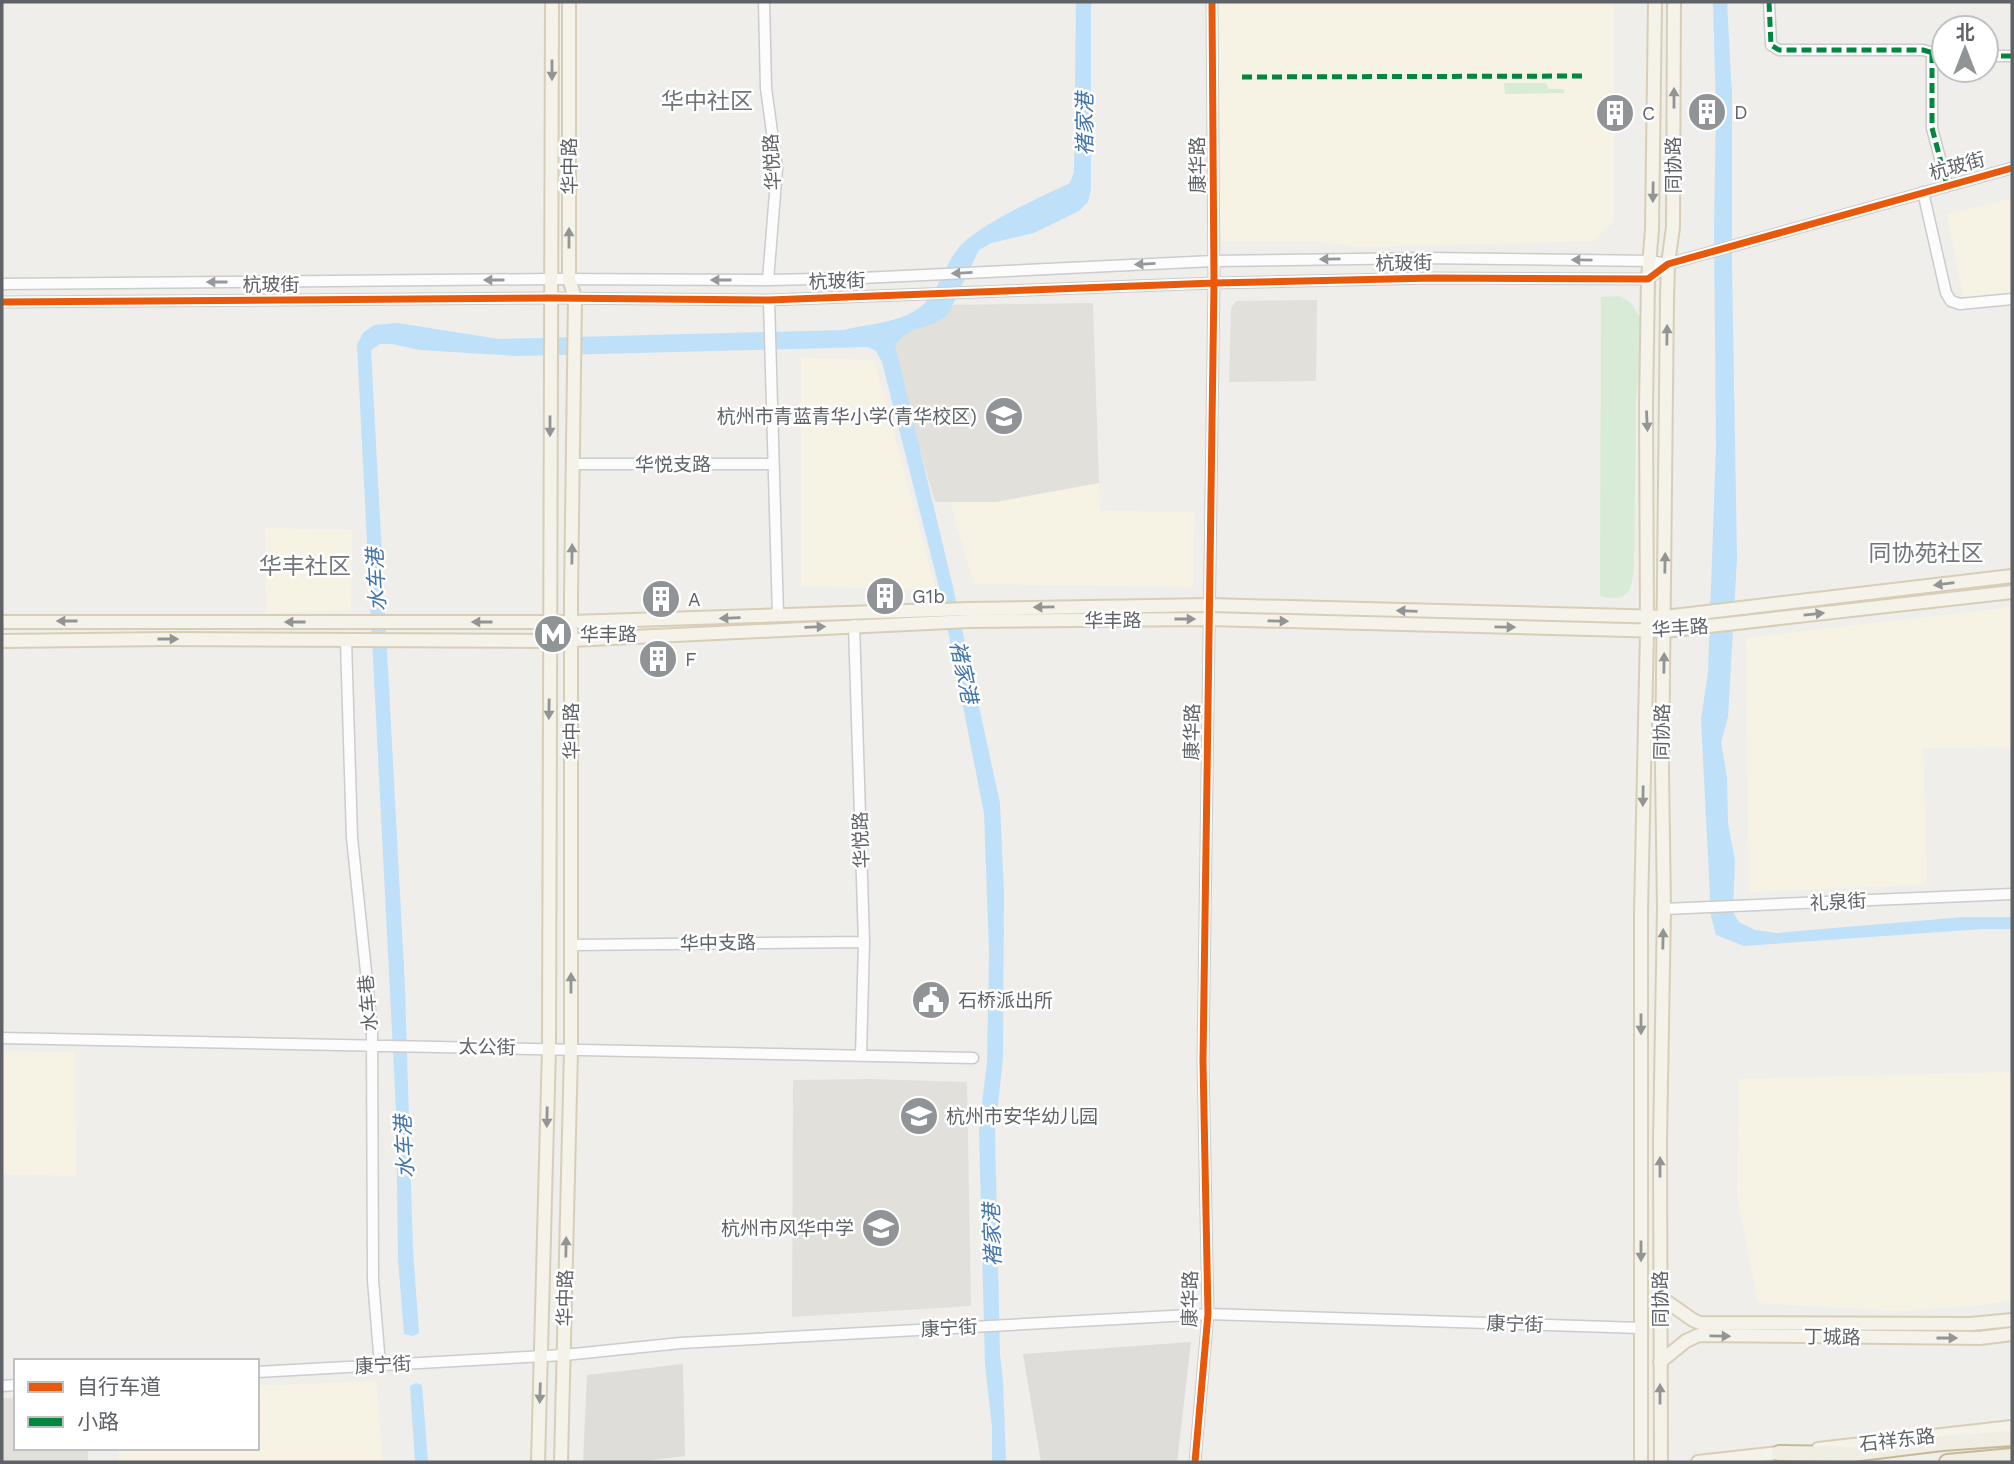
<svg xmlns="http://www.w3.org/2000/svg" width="2014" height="1464" font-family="'Work Sans','Noto Sans SC',sans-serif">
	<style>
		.commercial { fill: #f7f3e4 }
		.industrial { fill: #dfddda }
		.education { fill: #e2e0da }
		.green { fill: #d8ebd6 }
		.water { fill: #bfe0f9 }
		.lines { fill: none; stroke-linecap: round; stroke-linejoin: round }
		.minor-casing { stroke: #cbcccc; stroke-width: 13 }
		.major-casing { stroke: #d7ceb8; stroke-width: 16 }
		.highway-casing { stroke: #c8b996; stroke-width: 18 }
		.minor { stroke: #fdfcfc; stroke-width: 10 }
		.major { stroke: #f4f2e9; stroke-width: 12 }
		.highway { stroke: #f0ede3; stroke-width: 14 }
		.quiet { stroke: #00873e; stroke-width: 5; stroke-dasharray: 10 5; stroke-linecap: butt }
		.cycleway-casing { stroke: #fff; stroke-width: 11 }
		.cycleway { stroke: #e8590c; stroke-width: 7 }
		.oneway { fill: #939595 }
		.oneway2 { fill: #96999c }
		.labels { text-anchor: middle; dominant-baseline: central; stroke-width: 5; stroke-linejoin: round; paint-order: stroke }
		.poi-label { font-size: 19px; fill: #5f6368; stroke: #fff; text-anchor: start }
		.street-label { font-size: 19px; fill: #5f6368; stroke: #fff }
		.water-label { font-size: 21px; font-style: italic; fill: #4174aa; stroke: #fff }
		.quarter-label { font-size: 23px; fill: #70757a; stroke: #fff }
	</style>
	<rect width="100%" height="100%" fill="#efeeea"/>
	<!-- commercial -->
	<path class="commercial" d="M1217,2H1614V221L1593,241L1360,247L1315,241H1223L1217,233Z
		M2012,198V295L1965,304L1947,215Z
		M801,358L874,360L936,590L801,586Z
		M1099,483L1100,511L1194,512L1193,587L974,584L950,502H996Z
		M265,528L352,530L351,610L266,613Z
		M2012,607V747L1923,748L1927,879L1920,885L1749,892L1746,638Z
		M2,1051L75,1052L76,1176L2,1174Z
		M2012,1072V1301L1974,1306L1898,1311L1758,1303L1737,1194L1739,1079Z
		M376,1381L383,1462H119V1448H257V1386Z"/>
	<!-- industrial -->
	<path class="industrial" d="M1191,1342L1177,1462H1041L1023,1354Z
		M683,1364L685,1456L635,1462H583L587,1375Z"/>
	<!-- education -->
	<path class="education" d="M1317,300L1316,381L1229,382L1231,308L1236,301Z
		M1093,303L1099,483L996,502H935L891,348L899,333L946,305Z
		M871,1079L967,1082L971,1306L792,1317L793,1080Z
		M2,1398H16V1448H88V1462H2Z"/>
	<!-- green -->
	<path class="green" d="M1504,83H1546L1549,89H1564V93L1505,94Z
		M1619,296L1630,302L1640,317V367L1636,398L1634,570C1631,596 1625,602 1600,596L1601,297Z"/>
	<!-- water -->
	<path class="water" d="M1076,2H1091V189L1088,202L1079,211L1034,233L991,243L979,250L948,314C932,331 911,323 895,345L953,587L1000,803L1004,893L1003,1059L995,1132L1000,1354L1003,1381L1006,1462H992V1427L985,1364L979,1129L987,1062L989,952L984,813L941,595L882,362L876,351L868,347L518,356L419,350L392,344H380L371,350L405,988L413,1250L419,1333L413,1336L404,1334L398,1259L396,1110L357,345L363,333L374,325L398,323L499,339L844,330C870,323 905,323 925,303C941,287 946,260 962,244C985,222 1040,197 1070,183L1074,172Z
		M1713,2H1727L1732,96V266L1737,558L1728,717L1721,742L1727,777L1728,824L1735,860L1733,912L1739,922L1755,930L1776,933L1964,917H2012V929H1983L1744,946L1716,935L1711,916L1701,719L1708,672L1716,445L1714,228L1716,111Z
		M416,1383L422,1385L428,1462H415L410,1386Z"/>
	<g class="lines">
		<defs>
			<path id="minor" d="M764,2L766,88L777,169L768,280
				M1769,2L1771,45L1779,50H1923L1944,56
				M1932,53V128L1947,185
				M1986,56H2012
				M1923,192L1946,293L1951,301L1960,304L2012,299
				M2,284L551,279L768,280L862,278L1213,261L1424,258L1650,261L1668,264
				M769,300L778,616
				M2,302L551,298L769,300L1214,283L1433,278L1648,279L1668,264L2012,168
				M573,464H773
				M854,625L864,942L861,1055
				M346,641L352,838L372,1029L373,1280L380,1365
				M1664,909L2012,894
				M572,945L864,942
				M2,1038L973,1058
				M257,1372L564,1355L681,1343L1208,1314L1641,1328
				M2,1386L16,1385
				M1195,1462L1208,1314L1203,1061L1214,283L1212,2"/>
			<path id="major" d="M2,622H571L969,609L1210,605L1665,617L2012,576
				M2,641L167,639L550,641L970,621L1210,619L1665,631L2012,592
				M1660,1297L1693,1320L1700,1323L1971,1324L2012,1320
				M1660,1362L1686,1341L1699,1335L1980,1338L2012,1334
				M1818,1449L2012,1427
				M538,1462L549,1048L552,2
				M561,1462L571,1051V595L575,298L569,279V2
				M1641,1462V912L1647,630L1646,406L1648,279L1652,229L1655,2
				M1661,1462L1660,1141L1664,909L1662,770L1667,297L1668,264L1673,227L1674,2
				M1698,1462L1786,1452"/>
			<path id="highway" d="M1779,1453L1852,1454L1942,1443L2012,1438
				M1947,1462L2012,1456"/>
		</defs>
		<!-- minor casing -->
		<use href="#minor" class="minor-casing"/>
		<!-- major casing -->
		<use href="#major" class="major-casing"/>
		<!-- highway casing -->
		<use href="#highway" class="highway-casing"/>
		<!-- minor -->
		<use href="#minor" class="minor"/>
		<!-- major -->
		<use href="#major" class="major"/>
		<!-- highway -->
		<use href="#highway" class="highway"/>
		<!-- quiet -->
		<path class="quiet" d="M1769,2L1771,45L1779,50H1923L1944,56
			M1932,53V128L1947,185
			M1986,56H2012
			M1242,77L1587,76"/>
		<defs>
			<path id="cycleway" d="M2,302L551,298L769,300L1214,283L1433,278L1648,279L1668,264L2012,168
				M1195,1462L1208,1314L1203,1061L1214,283L1212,2"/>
		</defs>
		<!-- cycleway casing -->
		<use href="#cycleway" class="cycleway-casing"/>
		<!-- cycleway -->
		<use href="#cycleway" class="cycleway"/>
	</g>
	<!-- one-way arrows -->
	<defs><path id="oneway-solid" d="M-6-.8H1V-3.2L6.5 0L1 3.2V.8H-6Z" transform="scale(1.75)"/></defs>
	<g class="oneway">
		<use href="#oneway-solid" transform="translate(552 70) rotate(90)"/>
		<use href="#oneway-solid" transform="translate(1674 98) rotate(-90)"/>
		<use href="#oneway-solid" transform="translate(1653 192) rotate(91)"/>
		<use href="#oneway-solid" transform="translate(569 238) rotate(-90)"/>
		<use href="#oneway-solid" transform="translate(1667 335) rotate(-89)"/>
		<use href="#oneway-solid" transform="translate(1647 421) rotate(87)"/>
		<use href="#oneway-solid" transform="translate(550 426) rotate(90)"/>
		<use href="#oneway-solid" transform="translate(572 554) rotate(-89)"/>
		<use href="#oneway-solid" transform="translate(1665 563) rotate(-89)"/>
		<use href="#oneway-solid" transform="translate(1944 584) rotate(173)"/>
		<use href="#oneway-solid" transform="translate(1044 607) rotate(179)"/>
		<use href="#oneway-solid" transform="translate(1407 611) rotate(-178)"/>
		<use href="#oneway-solid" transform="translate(1814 614) rotate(-6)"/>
		<use href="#oneway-solid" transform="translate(730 618) rotate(178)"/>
		<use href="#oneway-solid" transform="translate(1185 619)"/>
		<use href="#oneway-solid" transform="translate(67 621) rotate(180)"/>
		<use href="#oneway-solid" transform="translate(1278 621) rotate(1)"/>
		<use href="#oneway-solid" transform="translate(295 622) rotate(-180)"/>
		<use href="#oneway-solid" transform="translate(482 622) rotate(180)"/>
		<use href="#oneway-solid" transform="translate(815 627) rotate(-2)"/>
		<use href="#oneway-solid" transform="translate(1505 627) rotate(1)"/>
		<use href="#oneway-solid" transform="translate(168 639)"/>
		<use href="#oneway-solid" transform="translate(1664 663) rotate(-89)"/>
		<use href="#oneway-solid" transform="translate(549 709) rotate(91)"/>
		<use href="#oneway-solid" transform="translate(1643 796) rotate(91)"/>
		<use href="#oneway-solid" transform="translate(1663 939) rotate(-89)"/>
		<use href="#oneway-solid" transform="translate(571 983) rotate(-90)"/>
		<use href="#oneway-solid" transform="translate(1641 1024) rotate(90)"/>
		<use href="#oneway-solid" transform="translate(547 1117) rotate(91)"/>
		<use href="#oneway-solid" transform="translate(1660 1167) rotate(-90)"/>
		<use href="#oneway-solid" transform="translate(566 1247) rotate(-89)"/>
		<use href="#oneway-solid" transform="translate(1641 1251) rotate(90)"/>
		<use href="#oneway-solid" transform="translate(1720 1336) rotate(1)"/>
		<use href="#oneway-solid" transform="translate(1947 1338)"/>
		<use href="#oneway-solid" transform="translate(540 1393) rotate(92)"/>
		<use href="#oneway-solid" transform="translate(1660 1394) rotate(-90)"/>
	</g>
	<g class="oneway2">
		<use href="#oneway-solid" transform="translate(1330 259) rotate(179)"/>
		<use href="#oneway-solid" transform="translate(1582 260) rotate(-179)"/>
		<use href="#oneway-solid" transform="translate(1145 264) rotate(177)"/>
		<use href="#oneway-solid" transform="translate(962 273) rotate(177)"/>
		<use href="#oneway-solid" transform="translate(494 280) rotate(180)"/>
		<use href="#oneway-solid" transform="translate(721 280) rotate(-180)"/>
		<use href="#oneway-solid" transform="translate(217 282) rotate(180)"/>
	</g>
	<!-- icons -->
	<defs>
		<symbol id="building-disc" viewBox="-11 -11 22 22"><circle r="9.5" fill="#919496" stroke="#fff"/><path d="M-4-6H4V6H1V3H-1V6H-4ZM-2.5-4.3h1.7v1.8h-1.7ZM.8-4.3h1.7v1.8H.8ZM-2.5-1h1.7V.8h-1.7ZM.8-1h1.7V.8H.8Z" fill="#fff"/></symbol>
		<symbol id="school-disc" viewBox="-11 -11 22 22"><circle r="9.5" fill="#919496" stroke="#fff"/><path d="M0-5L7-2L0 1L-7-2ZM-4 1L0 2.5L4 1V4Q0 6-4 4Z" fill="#fff"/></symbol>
		<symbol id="metro-disc" viewBox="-11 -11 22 22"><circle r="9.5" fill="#919496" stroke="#fff"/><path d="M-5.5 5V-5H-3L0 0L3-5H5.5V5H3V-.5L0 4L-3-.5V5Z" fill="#fff"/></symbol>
		<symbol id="civic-disc" viewBox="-11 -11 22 22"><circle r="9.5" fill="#919496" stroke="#fff"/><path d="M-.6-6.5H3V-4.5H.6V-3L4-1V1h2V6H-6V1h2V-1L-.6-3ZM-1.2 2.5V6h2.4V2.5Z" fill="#fff"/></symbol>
	</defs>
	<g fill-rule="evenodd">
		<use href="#building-disc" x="1685" y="90" width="44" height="44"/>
		<use href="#building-disc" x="1593" y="91" width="44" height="44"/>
		<use href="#school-disc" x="982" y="394" width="44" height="44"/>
		<use href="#building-disc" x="863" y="574" width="44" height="44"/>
		<use href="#building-disc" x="639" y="577" width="44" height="44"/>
		<use href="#metro-disc" x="531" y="612" width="44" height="44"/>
		<use href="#building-disc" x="636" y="637" width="44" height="44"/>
		<use href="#civic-disc" x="909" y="978" width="44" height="44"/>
		<use href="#school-disc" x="897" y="1094" width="44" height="44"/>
		<use href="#school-disc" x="859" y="1206" width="44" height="44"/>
	</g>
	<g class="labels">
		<!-- poi labels -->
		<g class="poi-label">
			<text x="1734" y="112">D</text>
			<text x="1642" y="113">C</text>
			<text x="977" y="416" text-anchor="end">杭州市青蓝青华小学(青华校区)</text>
			<text x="912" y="596">G1b</text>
			<text x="688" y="599">A</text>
			<text x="580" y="634">华丰路</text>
			<text x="685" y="659">F</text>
			<text x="958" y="1000">石桥派出所</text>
			<text x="946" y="1116">杭州市安华幼儿园</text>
			<text x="854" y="1228" text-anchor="end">杭州市风华中学</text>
		</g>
		<!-- street labels -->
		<g class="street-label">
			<text transform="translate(772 162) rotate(-93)">华悦路</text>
			<text transform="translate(1197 165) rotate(-90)">康华路</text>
			<text transform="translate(1673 165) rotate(-90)">同协路</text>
			<text transform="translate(569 166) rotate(-90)">华中路</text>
			<text transform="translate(1957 166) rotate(-15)">杭玻街</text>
			<text transform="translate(1404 263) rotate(-1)">杭玻街</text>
			<text transform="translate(837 281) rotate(-2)">杭玻街</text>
			<text x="271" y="284">杭玻街</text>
			<text x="673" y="464">华悦支路</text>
			<text x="1113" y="620">华丰路</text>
			<text transform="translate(1680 628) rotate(-4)">华丰路</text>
			<text transform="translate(571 731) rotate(-90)">华中路</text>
			<text transform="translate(1192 732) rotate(-89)">康华路</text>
			<text transform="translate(1662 732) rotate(-89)">同协路</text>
			<text transform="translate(861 840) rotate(-92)">华悦路</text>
			<text transform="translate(1838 902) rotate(-3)">礼泉街</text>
			<text transform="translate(718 943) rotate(-1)">华中支路</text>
			<text transform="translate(368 1003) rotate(-95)">水车巷</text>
			<text transform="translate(487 1047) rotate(1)">太公街</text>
			<text transform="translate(565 1298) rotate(-89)">华中路</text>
			<text transform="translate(1190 1299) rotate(-89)">康华路</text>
			<text transform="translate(1660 1299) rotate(-90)">同协路</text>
			<text transform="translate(1515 1324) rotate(2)">康宁街</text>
			<text transform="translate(949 1328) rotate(-3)">康宁街</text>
			<text transform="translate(1832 1337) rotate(1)">丁城路</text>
			<text transform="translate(383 1365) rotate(-3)">康宁街</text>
			<text transform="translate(1897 1440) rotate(-7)">石祥东路</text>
		</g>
		<!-- water labels -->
		<g class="water-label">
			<text transform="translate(1084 124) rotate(-90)">褚家港</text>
			<text transform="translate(376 580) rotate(-93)">水车港</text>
			<text transform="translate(964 672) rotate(78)">褚家港</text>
			<text transform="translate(404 1147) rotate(-93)">水车港</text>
			<text transform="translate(992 1235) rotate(-92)">褚家港</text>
		</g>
		<!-- quarter labels -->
		<g class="quarter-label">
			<text x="707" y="101">华中社区</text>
			<text x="1926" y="553">同协苑社区</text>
			<text x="305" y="566">华丰社区</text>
		</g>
	</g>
	<!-- border -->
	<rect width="2014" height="1464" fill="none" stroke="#5f6368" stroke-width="7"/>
	<!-- legend -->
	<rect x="14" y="1359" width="245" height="91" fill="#ffffff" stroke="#bfc1c3" stroke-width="2"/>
	<rect x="28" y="1382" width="35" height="10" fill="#e8590c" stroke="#bfc1c3" stroke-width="2"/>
	<text x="77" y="1394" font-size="21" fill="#5f6368">自行车道</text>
	<rect x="28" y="1417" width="35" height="10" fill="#00873e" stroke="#bfc1c3" stroke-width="2"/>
	<text x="77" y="1429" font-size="21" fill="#5f6368">小路</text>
	<!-- north arrow -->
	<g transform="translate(1965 49)"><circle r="33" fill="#ffffff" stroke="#bfc1c3" stroke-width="2"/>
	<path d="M0-5L12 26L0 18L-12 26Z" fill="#919496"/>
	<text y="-10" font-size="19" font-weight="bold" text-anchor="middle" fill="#5f6368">北</text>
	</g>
</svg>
